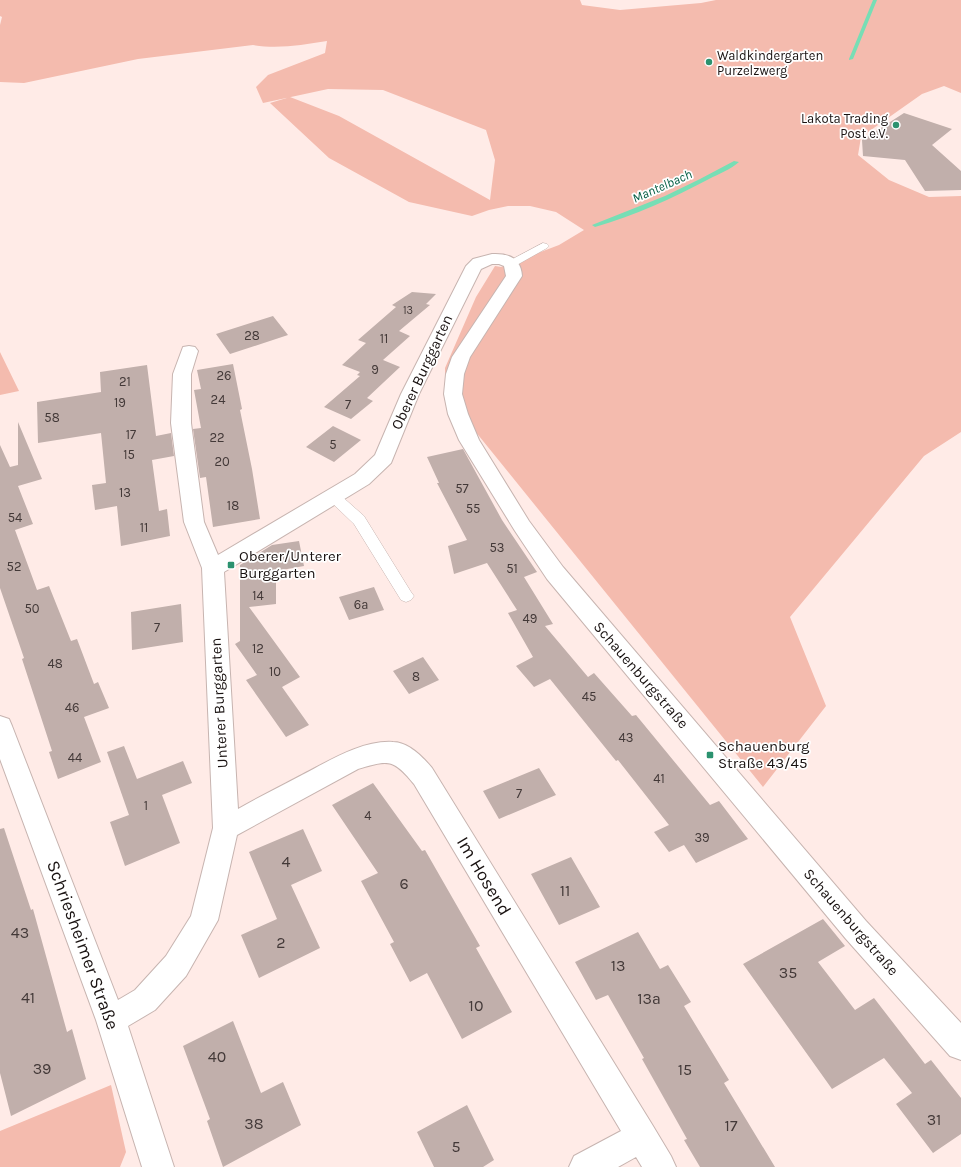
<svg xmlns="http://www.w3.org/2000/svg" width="961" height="1167" font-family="Karla,sans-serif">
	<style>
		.green { fill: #f4bbae }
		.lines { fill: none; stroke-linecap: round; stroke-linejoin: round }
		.stream { fill: #77deb5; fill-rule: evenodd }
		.building { fill: #c1afab }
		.service-casing { stroke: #c7b4b0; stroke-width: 1 }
		.minor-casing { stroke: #c7b4b0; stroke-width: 2 }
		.service { fill: #fff; fill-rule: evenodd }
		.minor { fill: #fff; fill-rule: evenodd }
		.poi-dot { fill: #2b926f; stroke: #fff; stroke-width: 1.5 }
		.labels { text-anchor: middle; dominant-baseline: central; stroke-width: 3.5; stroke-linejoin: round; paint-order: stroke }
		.far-number-label { font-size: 11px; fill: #433938 }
		.far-poi-label { font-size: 13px; fill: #191211; stroke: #fff; text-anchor: start }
		.far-water-label { font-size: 13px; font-style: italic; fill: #015b41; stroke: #fff }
		.number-label { font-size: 13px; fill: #433938 }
		.street-label { font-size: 15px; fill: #191211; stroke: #fff }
		.poi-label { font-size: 15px; fill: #191211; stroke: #fff; text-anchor: start }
		.near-number-label { font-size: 16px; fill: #433938 }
		.near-street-label { font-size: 18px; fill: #191211; stroke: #fff }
	</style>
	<rect width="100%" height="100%" fill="#ffebe7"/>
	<!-- green -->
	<path class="green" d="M0,0H580L582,5L620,10L701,3L716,0H961V93L944,86L922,94L861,137L858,155L889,180L929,197L961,196V432L924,456L790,617L826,706L763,787L445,394V368L476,297L495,266L501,267L559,245L584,230L556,212L530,206H508L489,210L472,216L409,202L329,158L270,103L290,97L339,116L490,200L495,160L486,130L383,90L328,89L263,103L256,87L268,75L325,53L327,41C302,45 278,49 253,45L138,59L24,83L0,82V25L2,17L0,16Z
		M0,352L19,391L0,395Z
		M111,1085L126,1152L120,1167H0V1131Z"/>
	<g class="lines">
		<!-- stream -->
		<path class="stream" d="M873,0H877L853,59L849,60V59Z
			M734,161L739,162C731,169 719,174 709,179C673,198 634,216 595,227L592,225L665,196L700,179Z"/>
	</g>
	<!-- building -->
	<path class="building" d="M904,113L952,129L932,145L961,171V190L925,191L905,160L863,156L862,140Z
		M412,292L436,294L426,304L430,305L399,331L410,336L383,360L400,367L367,398L373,401L351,419L324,407L360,376L357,375L360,372L342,365L366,343L358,340L396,307L392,305Z
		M273,316L288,335L230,354L216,334Z
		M233,364L242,409L240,410L252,469L260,519L213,527L206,477L200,478L193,429L201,428L194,390L201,389L197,370Z
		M147,365L156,436L171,433L174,456L152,460L159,511L167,509L170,536L121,546L117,506L95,510L92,485L106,483L101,433L38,443L37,402L101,392L100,372Z
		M18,422L42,479L18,486L33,524L15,530L37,590L49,586L71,641L77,639L94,684L98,682L109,708L84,717L101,762L58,779L49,752L52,751L22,659L24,658L0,588V445L10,467L18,465Z
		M333,426L361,440L334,462L306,447Z
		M463,449L502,520L537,572L524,577L553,624L545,626L588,677L594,673L632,716L636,715L710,805L719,801L748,839L696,863L684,845L669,852L654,832L669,825L618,760L616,761L550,679L534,687L516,666L533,657L508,613L517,610L487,563L454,574L448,546L467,540L437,483H439L427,457Z
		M299,541L304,566L276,571V604L249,607L300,677L282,687L309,725L286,737L246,680L257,675L235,644L240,641V565L272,545Z
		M374,587L384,610L349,620L339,597Z
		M181,604L183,642L132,650L131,612Z
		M423,657L439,680L409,694L393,671Z
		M124,746L137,779L183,761L192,783L162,795L180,843L125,866L110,822L129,815L107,752Z
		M539,768L556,795L499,819L483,791Z
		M373,783L422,851L425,850L480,946L476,948L512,1012L462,1039L427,973L410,982L390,944L394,942L361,881L378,873L332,805Z
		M4,828L31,910L33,909L67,1032L72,1029L86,1079L11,1116L0,1073V829Z
		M303,829L322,871L291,885L320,948L259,978L241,935L277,919L249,852Z
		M571,857L600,907L559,925L531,874Z
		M823,919L845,946L818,962L855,1010L874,998L925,1064L931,1060L961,1098V1134L933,1153L896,1104L912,1093L884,1058L832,1089L743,964Z
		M638,932L660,969L668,965L691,1002L684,1006L729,1080L724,1083L775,1167H700L684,1140L687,1139L642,1059L644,1058L608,995L596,1000L575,962Z
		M233,1021L261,1093L283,1082L301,1125L223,1167L207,1121L210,1119L183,1046Z
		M467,1105L494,1160L483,1167H434L417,1132Z"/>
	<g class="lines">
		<defs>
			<path id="service" d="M543,243L547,244L549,246L547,248L515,266H507L505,264L507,262Z
				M333,491L338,493L364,516L411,592L414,596L411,600L406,602L401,600L354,524L328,499L326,496L328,493Z"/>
			<path id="minor" d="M492,254C509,253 521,259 522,276L470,357L464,374L462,394L468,414L479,440L529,521L563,567L866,921L961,1023V1060L950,1056L846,939L547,579L515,531L459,440L448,414L444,394L446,374L452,357L506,276L504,266L499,264H492L481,269L419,394L391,463L369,484L224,572L238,809C259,797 281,786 302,775C329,761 362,740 393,742C408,742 423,757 432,768L653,1126L671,1156L676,1167H642L636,1157L618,1167H569L574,1156L621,1131L414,784C393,758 388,760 358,769L237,835L218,920L186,976L155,1010L128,1026L174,1167H142L96,1020L0,759V716L9,719L12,726L118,1000L135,990L166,956L191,916L213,828L202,568L184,522L171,423L173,374L183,347L189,346L195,347L198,351L191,374V423L204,522L218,555L355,474L375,455L401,394L466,266L473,259Z"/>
		</defs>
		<!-- service casing -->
		<use href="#service" class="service-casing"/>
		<!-- minor casing -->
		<use href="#minor" class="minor-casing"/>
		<!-- service -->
		<use href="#service" class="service"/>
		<!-- minor -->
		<use href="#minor" class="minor"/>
	</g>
	<!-- markers -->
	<g class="poi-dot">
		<circle cx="709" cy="62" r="4"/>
		<circle cx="896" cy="125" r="4"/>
		<rect x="227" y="561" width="8" height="8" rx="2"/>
		<rect x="706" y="751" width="8" height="8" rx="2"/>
	</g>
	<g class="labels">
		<!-- far-number labels -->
		<g class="far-number-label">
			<text x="408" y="310">13</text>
		</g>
		<!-- far-poi labels -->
		<g class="far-poi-label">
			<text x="717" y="55">Waldkindergarten<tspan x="717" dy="15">Purzelzwerg</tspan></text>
			<text x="888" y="118" text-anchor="end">Lakota Trading<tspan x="888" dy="15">Post e.V.</tspan></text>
		</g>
		<!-- far-water labels -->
		<g class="far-water-label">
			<text transform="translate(662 186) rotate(-24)">Mantelbach</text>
		</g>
		<!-- number labels -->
		<g class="number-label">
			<text x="252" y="335">28</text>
			<text x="384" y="338">11</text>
			<text x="375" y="369">9</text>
			<text x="224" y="375">26</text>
			<text x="125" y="381">21</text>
			<text x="218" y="399">24</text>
			<text x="120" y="402">19</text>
			<text x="348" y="404">7</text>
			<text x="52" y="417">58</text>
			<text x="131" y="434">17</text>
			<text x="217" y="437">22</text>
			<text x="333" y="444">5</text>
			<text x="129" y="454">15</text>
			<text x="222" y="461">20</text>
			<text x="462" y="488">57</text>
			<text x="125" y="492">13</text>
			<text x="233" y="505">18</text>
			<text x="473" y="508">55</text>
			<text x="15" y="517">54</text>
			<text x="144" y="527">11</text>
			<text x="497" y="547">53</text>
			<text x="14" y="566">52</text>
			<text x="512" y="568">51</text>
			<text x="258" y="595">14</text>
			<text x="361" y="604">6a</text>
			<text x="32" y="608">50</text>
			<text x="530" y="618">49</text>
			<text x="157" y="627">7</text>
			<text x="258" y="648">12</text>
			<text x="55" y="663">48</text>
			<text x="275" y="671">10</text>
			<text x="416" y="676">8</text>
			<text x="589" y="696">45</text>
			<text x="72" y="707">46</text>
			<text x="626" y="737">43</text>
			<text x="75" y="757">44</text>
			<text x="659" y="778">41</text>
			<text x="519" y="793">7</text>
			<text x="146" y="805">1</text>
			<text x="368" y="815">4</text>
			<text x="702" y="837">39</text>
		</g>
		<!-- street labels -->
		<g class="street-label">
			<text transform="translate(422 372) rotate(-65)">Oberer Burggarten</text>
			<text transform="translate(641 675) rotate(49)">Schauenburgstraße</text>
			<text transform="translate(219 703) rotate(-93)">Unterer Burggarten</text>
			<text transform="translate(851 922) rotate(49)">Schauenburgstraße</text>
		</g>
		<!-- poi labels -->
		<g class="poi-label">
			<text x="239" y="556">Oberer/Unterer<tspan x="239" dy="17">Burggarten</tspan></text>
			<text x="718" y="746">Schauenburg<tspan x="718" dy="17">Straße 43/45</tspan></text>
		</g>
		<!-- near-number labels -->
		<g class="near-number-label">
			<text x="286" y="861">4</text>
			<text x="404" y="883">6</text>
			<text x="565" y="890">11</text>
			<text x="20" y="932">43</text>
			<text x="281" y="942">2</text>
			<text x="618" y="965">13</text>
			<text x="788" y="972">35</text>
			<text x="28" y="997">41</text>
			<text x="649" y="998">13a</text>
			<text x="476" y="1005">10</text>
			<text x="217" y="1056">40</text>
			<text x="42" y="1068">39</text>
			<text x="685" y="1069">15</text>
			<text x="934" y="1119">31</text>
			<text x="254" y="1123">38</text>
			<text x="731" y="1125">17</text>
			<text x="456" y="1146">5</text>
		</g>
		<!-- near-street labels -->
		<g class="near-street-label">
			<text transform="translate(484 876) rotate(59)">Im Hosend</text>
			<text transform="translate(83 945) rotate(70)">Schriesheimer Straße</text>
		</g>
	</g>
</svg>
